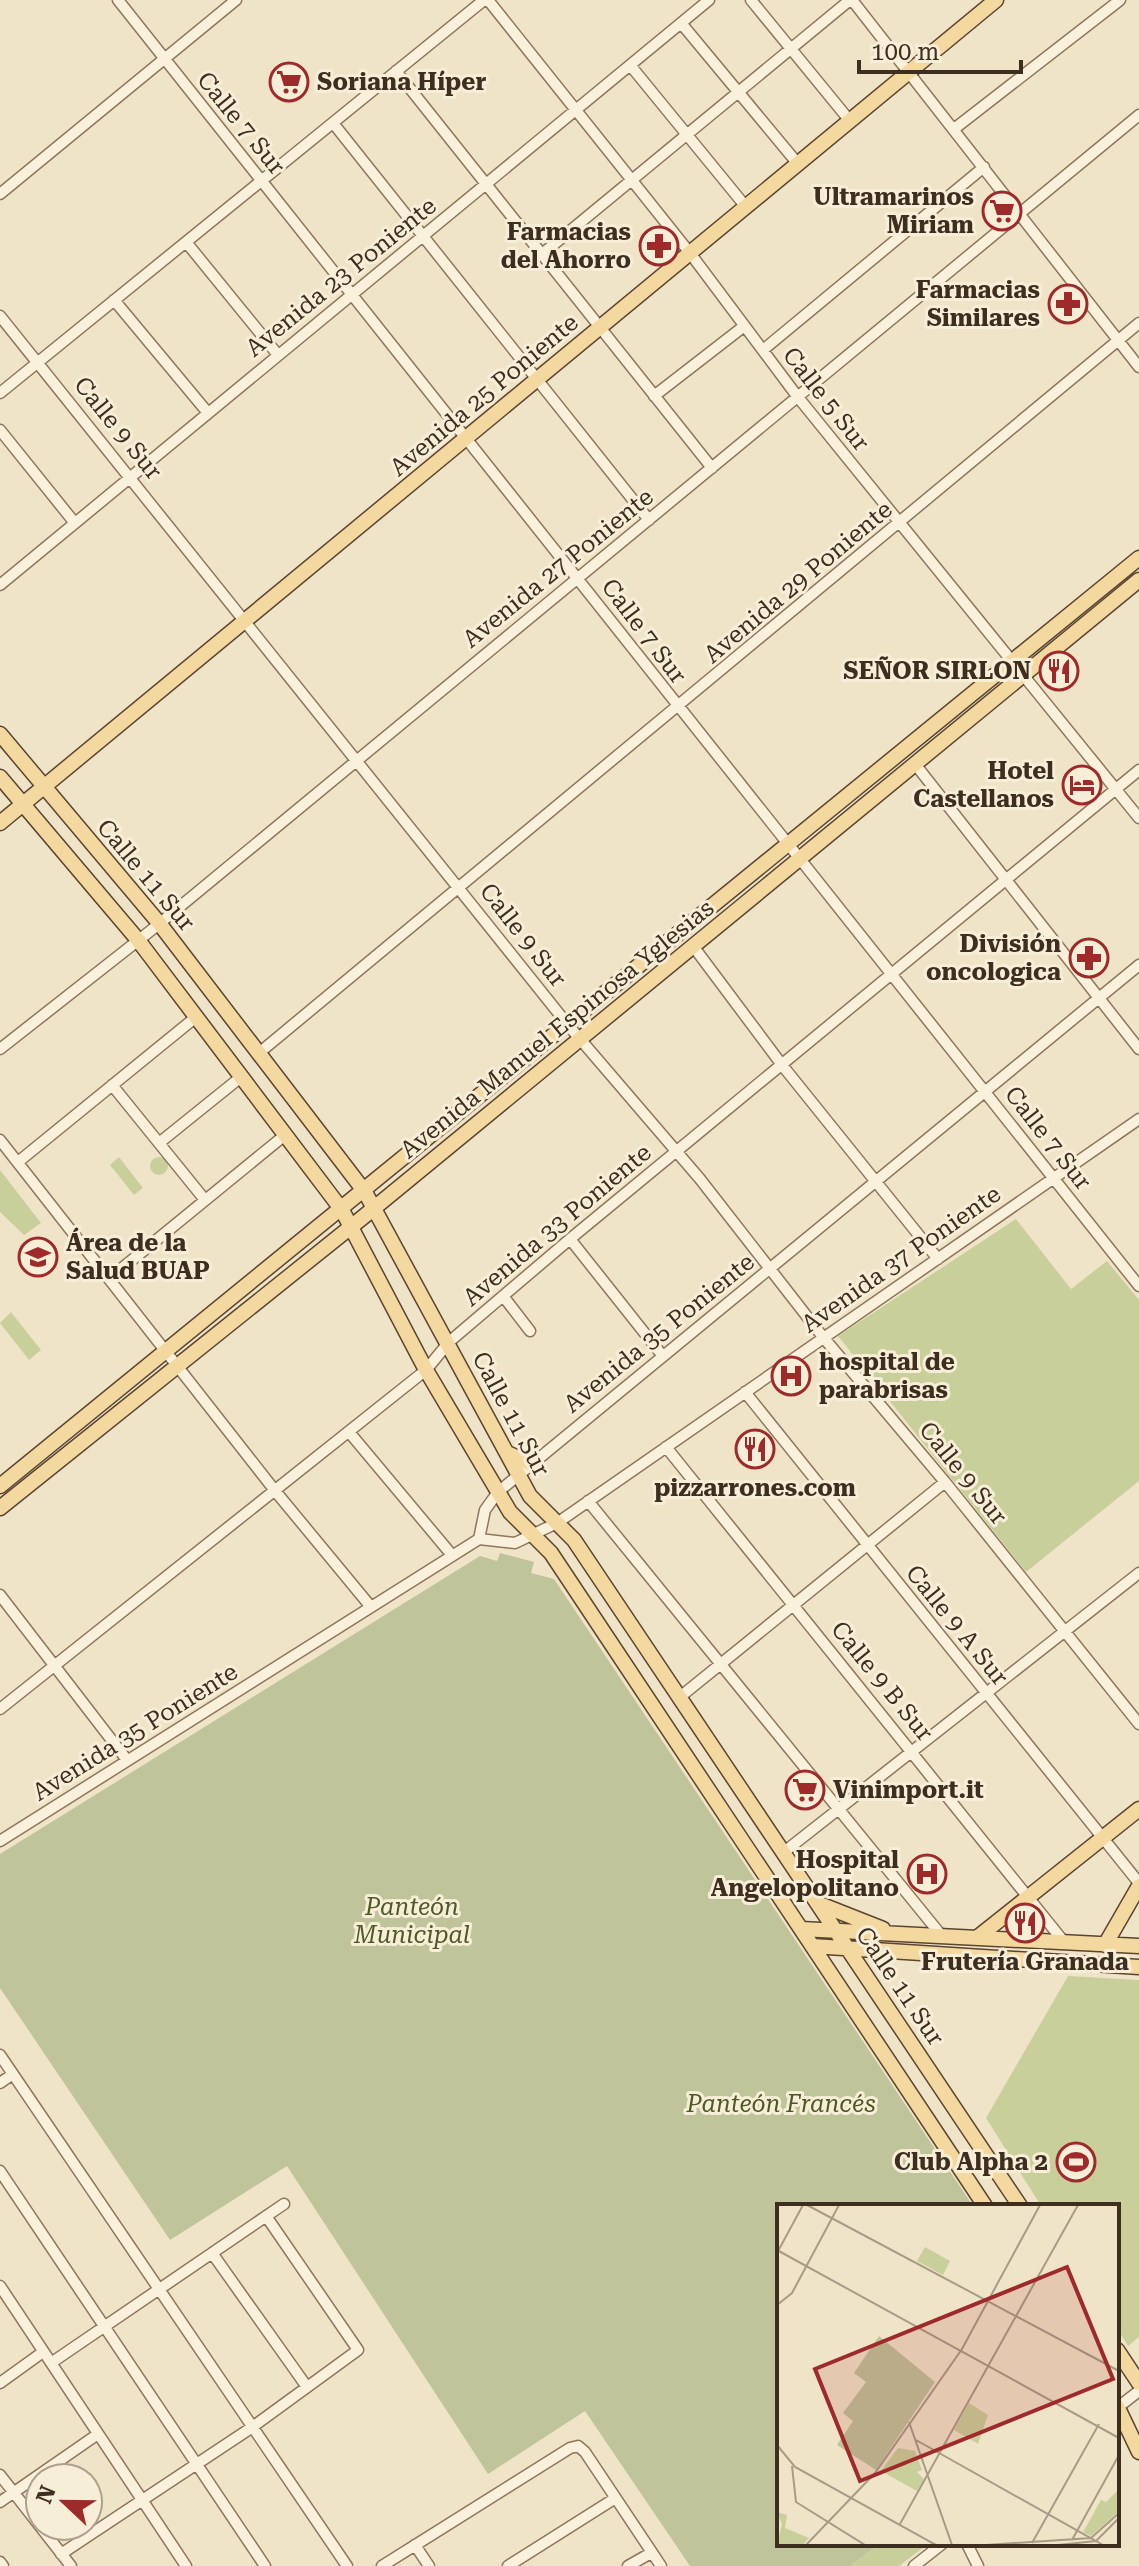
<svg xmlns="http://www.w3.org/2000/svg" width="1139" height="2566" font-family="'Roboto Serif',serif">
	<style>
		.green { fill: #c9cf9b }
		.cemetery { fill: #bfc49a }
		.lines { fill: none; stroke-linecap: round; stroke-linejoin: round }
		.minor-casing { stroke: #8d765c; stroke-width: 13 }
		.major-casing { stroke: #5b4430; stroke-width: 17 }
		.minor { stroke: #faf1dc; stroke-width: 10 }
		.major { stroke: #f3d9a0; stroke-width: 14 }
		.labels { text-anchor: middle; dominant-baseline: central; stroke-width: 6; stroke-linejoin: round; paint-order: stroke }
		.poi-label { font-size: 24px; font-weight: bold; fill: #3d2e20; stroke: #f7eed8; text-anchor: end }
		.street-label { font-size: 24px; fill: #3d2e20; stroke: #f7eed8 }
		.park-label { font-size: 24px; font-style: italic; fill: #4d5a26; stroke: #f7eed8 }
		.inset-road { fill: none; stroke: #a89b85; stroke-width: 2 }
		.view { fill: #9e2a2b; fill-opacity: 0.15; stroke: #9e2a2b; stroke-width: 4 }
		.inset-edge { fill: none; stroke: #3d2e20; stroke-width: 4 }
	</style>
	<rect width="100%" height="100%" fill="#f0e4c8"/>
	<!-- green -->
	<path class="green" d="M150 1166a9 9 0 1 1 18 0a9 9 0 1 1-18 0Z
		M119,1157L143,1188L134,1195L110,1165Z
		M0,1170L41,1223L24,1235L0,1212Z
		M1016,1219L1071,1289L1107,1261L1139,1300V1481L1026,1572L838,1336Z
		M11,1312L41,1350L29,1360L0,1323Z
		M1068,1976L1139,1980V2337L1128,2346L1117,2328V2206H1041L986,2118Z
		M880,2544H928L899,2566H849Z"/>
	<!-- cemetery -->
	<path class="cemetery" d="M500,1553L534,1562L531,1573L554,1579L973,2206H779V2544H880L849,2566H690L585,2411L488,2474L287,2166L170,2240L0,1988V1854L480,1556L497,1561Z"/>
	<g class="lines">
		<defs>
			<path id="minor" d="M118,0L1139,1286
				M488,0L690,253L797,396L1139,818
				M751,0L850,121
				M852,0L1139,367
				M681,23L798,164
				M630,65L746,207
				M396,71L712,468
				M333,123L649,520
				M954,129L1120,0
				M0,194L236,0
				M186,242L278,355
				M542,254L850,0
				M114,300L208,413
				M0,316L568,1025L700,1179L823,1337L945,1482L1139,1724
				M763,350L984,167
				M0,393L484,0
				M654,396L743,327
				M0,430L74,522
				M0,585L709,0
				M915,764L1139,1049
				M693,946L782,1065L938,1259
				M0,1049L154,928L1139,115
				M259,1053L1139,323
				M112,1085L205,1200
				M0,1140L276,1492L371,1607
				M159,1143L241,1077
				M18,1162L196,1017
				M570,1239L662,1355
				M110,1278L285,1135
				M503,1296L530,1331
				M745,1392L1139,1883
				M349,1432L451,1554
				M666,1447L1064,1942
				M588,1501L941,1935
				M479,1539L485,1510L498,1492L1139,965
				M479,1539L515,1543L557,1523L1139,1119
				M0,1595L127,1760
				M680,1697L945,1482
				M0,1709L426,1370L449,1342L570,1239L1139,770
				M0,1841L479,1539
				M784,1852L1139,1573
				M0,2055L347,2566
				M0,2083L13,2074
				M0,2171L265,2566
				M212,2253L307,2387
				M0,2286L186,2566
				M51,2363L284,2204
				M0,2383L43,2352
				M1117,2408L1139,2391
				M0,2475L71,2566
				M0,2502L98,2434
				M967,2544L978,2566
				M415,2545L429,2566
				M61,2554L251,2428L358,2350L266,2216
				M0,2562L3,2566
				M382,2566L570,2448L578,2446L585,2452L661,2566
				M508,2566L614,2499
				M628,2566L651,2553
				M914,2566L942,2544"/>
			<path id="major" d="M0,734L159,923L365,1192L530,1496L574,1540L1020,2206
				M0,777L138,940L342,1210L426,1370L510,1512L551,1553L985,2206
				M0,823L996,0
				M507,1453L532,1464
				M0,1486L1139,558
				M0,1508L362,1218L1139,580
				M817,1903L883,1929
				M801,1929L1139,1946
				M978,1937L1139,1809
				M1105,1945L1139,1886
				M812,1946L1139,1967
				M1117,2350L1139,2383
				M1117,2406L1139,2452"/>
		</defs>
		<!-- minor casing -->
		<use href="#minor" class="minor-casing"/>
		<!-- major casing -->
		<use href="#major" class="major-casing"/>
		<!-- minor -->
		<use href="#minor" class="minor"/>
		<!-- major -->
		<use href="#major" class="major"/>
	</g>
	<!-- icons -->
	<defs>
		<symbol id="supermarket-ring" viewBox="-11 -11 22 22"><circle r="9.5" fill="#f7eed8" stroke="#9e2a2b" stroke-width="1.5"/><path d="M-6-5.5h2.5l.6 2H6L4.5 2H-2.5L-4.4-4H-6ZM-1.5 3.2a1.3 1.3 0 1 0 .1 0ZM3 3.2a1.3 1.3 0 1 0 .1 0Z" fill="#9e2a2b"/></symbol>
		<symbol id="pharmacy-ring" viewBox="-11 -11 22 22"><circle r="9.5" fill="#f7eed8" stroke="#9e2a2b" stroke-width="1.5"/><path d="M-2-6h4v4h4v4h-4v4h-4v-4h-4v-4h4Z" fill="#9e2a2b"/></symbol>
		<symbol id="restaurant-ring" viewBox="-11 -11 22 22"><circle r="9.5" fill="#f7eed8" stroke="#9e2a2b" stroke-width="1.5"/><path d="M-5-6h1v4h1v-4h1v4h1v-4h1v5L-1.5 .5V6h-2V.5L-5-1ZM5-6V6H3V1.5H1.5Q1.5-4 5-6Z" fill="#9e2a2b"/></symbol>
		<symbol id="hotel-ring" viewBox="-11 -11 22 22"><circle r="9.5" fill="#f7eed8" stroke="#9e2a2b" stroke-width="1.5"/><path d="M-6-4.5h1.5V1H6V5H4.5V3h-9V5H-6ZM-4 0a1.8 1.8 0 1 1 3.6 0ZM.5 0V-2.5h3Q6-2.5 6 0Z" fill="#9e2a2b"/></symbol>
		<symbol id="university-ring" viewBox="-11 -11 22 22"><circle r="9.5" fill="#f7eed8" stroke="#9e2a2b" stroke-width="1.5"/><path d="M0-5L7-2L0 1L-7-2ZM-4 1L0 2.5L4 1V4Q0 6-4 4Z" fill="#9e2a2b"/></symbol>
		<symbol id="hospital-ring" viewBox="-11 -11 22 22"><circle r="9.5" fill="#f7eed8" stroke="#9e2a2b" stroke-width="1.5"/><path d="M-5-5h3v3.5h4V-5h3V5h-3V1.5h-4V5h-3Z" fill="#9e2a2b"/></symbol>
		<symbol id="stadium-ring" viewBox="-11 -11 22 22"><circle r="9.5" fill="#f7eed8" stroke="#9e2a2b" stroke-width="1.5"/><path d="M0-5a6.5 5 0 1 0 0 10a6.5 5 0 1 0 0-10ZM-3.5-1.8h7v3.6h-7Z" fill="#9e2a2b"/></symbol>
	</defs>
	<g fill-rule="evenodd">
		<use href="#supermarket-ring" x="267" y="60" width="44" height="44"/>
		<use href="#supermarket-ring" x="980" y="189" width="44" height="44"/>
		<use href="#pharmacy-ring" x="637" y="224" width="44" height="44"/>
		<use href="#pharmacy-ring" x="1046" y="282" width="44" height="44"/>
		<use href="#restaurant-ring" x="1037" y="649" width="44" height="44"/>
		<use href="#hotel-ring" x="1060" y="763" width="44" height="44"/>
		<use href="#pharmacy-ring" x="1067" y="936" width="44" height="44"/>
		<use href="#university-ring" x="16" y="1235" width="44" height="44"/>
		<use href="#hospital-ring" x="769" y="1354" width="44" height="44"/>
		<use href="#restaurant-ring" x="733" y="1427" width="44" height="44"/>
		<use href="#supermarket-ring" x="783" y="1768" width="44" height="44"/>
		<use href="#hospital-ring" x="905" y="1852" width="44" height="44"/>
		<use href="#restaurant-ring" x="1003" y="1901" width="44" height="44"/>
		<use href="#stadium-ring" x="1054" y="2140" width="44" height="44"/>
	</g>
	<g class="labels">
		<!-- poi labels -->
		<g class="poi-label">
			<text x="317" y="82" text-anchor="start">Soriana Híper</text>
			<text x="974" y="197">Ultramarinos<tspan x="974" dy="28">Miriam</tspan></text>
			<text x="631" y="232">Farmacias<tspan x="631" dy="28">del Ahorro</tspan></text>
			<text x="1040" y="290">Farmacias<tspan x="1040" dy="28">Similares</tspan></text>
			<text x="1031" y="671">SEÑOR SIRLON</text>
			<text x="1054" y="771">Hotel<tspan x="1054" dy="28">Castellanos</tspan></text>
			<text x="1061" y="944">División<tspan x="1061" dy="28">oncologica</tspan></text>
			<text x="66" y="1243" text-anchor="start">Área de la<tspan x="66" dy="28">Salud BUAP</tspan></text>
			<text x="819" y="1362" text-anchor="start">hospital de<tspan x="819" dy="28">parabrisas</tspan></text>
			<text x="755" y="1488" text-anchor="middle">pizzarrones.com</text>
			<text x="833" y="1790" text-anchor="start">Vinimport.it</text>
			<text x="899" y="1860">Hospital<tspan x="899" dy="28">Angelopolitano</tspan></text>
			<text x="1025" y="1962" text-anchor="middle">Frutería Granada</text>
			<text x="1048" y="2162">Club Alpha 2</text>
		</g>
		<!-- street labels -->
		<g class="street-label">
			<text transform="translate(241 123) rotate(51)">Calle 7 Sur</text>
			<text transform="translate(341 277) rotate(-39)">Avenida 23 Poniente</text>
			<text transform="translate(484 395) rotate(-40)">Avenida 25 Poniente</text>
			<text transform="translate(826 399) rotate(52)">Calle 5 Sur</text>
			<text transform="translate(118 428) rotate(51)">Calle 9 Sur</text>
			<text transform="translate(558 568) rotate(-39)">Avenida 27 Poniente</text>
			<text transform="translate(798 582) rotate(-40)">Avenida 29 Poniente</text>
			<text transform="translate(644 631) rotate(53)">Calle 7 Sur</text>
			<text transform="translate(146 875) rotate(50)">Calle 11 Sur</text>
			<text transform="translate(523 935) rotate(52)">Calle 9 Sur</text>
			<text transform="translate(557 1029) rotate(-39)">Avenida Manuel Espinosa Yglesias</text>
			<text transform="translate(1048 1138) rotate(52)">Calle 7 Sur</text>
			<text transform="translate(557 1225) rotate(-40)">Avenida 33 Poniente</text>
			<text transform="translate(901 1259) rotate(-35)">Avenida 37 Poniente</text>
			<text transform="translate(659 1333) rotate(-39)">Avenida 35 Poniente</text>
			<text transform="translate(511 1414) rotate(62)">Calle 11 Sur</text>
			<text transform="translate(963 1473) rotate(51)">Calle 9 Sur</text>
			<text transform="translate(957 1625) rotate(51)">Calle 9 A Sur</text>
			<text transform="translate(882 1681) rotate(51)">Calle 9 B Sur</text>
			<text transform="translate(135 1732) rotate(-32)">Avenida 35 Poniente</text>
			<text transform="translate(900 1986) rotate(56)">Calle 11 Sur</text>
		</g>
		<!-- park labels -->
		<g class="park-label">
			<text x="412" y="1907">Panteón<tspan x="412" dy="28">Municipal</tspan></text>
			<text x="781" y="2104">Panteón Francés</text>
		</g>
	</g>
	<!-- overview -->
	<g transform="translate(777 2204)">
		<rect width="342" height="342" fill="#f0e4c8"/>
		<path d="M148,43L173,57L166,71L140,57ZM192,199L211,211L201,240L177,226ZM121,244L138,247L145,266L140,268L147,275L140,287L104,267ZM342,285V307L314,332L306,328L324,296L329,298ZM0,308L10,311L8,324L32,334L26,341H0L5,320Z" fill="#c9cf9b"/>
		<path d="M102,132L158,178L99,266L60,241L76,217L66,209L89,178L77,169Z" fill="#bfc49a"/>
		<path class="inset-road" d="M30,1L342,167M0,46L342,234M0,49L26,1M0,101L15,89L62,1M132,218L175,341M139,236L326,341M0,241L18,263L159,341M15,262L19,298L88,341M123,320L301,1M295,336L342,251M255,339L322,220M29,341L98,269L185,145L263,1M209,341L314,334L342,309M281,341L319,337L342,314"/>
		<path class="view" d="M290,63L336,175L83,277L38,165Z"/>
		<rect width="342" height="342" class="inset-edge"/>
	</g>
	<!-- north arrow -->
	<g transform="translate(64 2502) rotate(292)"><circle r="38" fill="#f7eed8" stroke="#ada18e" stroke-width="2"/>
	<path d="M0-6L14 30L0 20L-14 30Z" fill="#9e2a2b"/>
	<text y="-12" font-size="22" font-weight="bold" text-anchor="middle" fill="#3d2e20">N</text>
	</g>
	<!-- scale -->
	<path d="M859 60v12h162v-12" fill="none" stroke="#3d2e20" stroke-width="4"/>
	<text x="871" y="60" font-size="24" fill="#3d2e20" stroke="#f7eed8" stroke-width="6" paint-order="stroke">100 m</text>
</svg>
